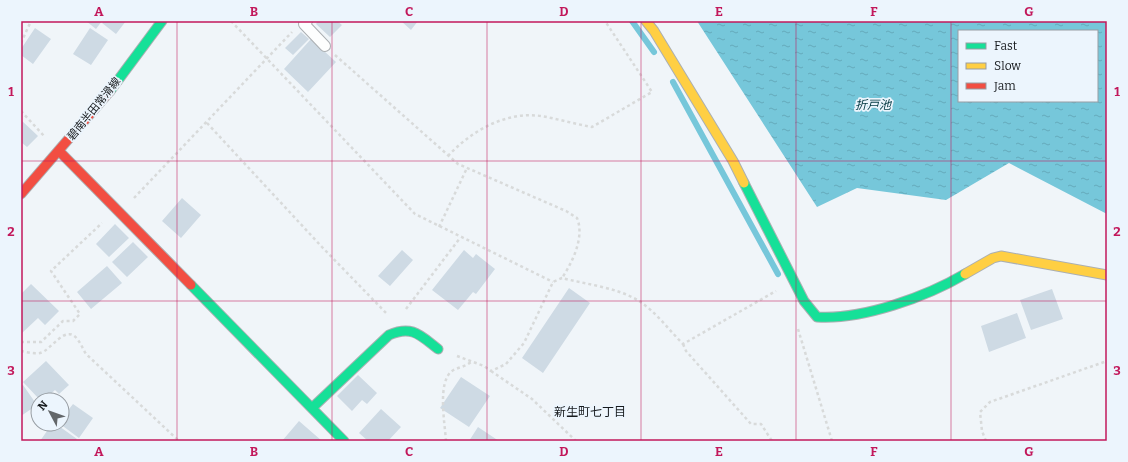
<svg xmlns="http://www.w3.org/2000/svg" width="1128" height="462" font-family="Bitter,'Noto Sans JP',serif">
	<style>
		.water { fill: url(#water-ripples); fill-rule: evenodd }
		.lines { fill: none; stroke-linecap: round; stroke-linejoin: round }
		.stream { stroke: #76c7da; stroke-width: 6 }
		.building { fill: #cedae4 }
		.lane-casing { stroke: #abafb2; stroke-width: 12 }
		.fast-casing { stroke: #abafb2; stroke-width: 11 }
		.slow-casing { stroke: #abafb2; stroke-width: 11 }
		.jam-casing { stroke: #abafb2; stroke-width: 11 }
		.path { stroke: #d8dada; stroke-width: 2.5; stroke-dasharray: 3 3; stroke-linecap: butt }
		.lane { stroke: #fdfefe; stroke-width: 10 }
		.fast { stroke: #16e098; stroke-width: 9 }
		.slow { stroke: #ffcf43; stroke-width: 9 }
		.jam { stroke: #f24e42; stroke-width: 9 }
		.grid { fill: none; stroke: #c2185b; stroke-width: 1; stroke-opacity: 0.55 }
		.labels { text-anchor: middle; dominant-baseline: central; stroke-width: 3.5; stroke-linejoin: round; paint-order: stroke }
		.street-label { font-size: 11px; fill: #171a1d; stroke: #ecf5fd }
		.water-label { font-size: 12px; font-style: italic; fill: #003741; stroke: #ecf5fd }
		.neighbourhood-label { font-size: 12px; fill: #171a1d; stroke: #ecf5fd }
		.neatline { fill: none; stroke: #c2185b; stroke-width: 1.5 }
		.grid-label { font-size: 13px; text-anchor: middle; font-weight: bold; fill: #c2185b }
	</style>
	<defs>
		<pattern id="water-ripples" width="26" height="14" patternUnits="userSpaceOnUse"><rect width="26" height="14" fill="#76c7da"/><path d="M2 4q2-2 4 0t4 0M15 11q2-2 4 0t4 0" fill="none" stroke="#65aabb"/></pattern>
	</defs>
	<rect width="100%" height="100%" fill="#f0f5f9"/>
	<!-- water -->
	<path class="water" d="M697,21H1107V214L1009,163L946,200L857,188L817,207ZM959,31H1097V101H959Z"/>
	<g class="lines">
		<!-- stream -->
		<path class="stream" d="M632,21L654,52
			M673,82L778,274"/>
	</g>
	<!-- building -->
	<path class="building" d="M86,21H102L96,29Z
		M104,21H126L116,34L102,23Z
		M318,21H337L342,25L330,37L316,24Z
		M401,21H418L411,30Z
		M35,28L51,39L33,64L21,55V49Z
		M90,28L108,40L91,65L73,54Z
		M301,32L309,39L293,55L285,48Z
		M311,39L336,62L308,92L284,69Z
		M21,120L38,136L27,147L21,142Z
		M182,198L201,215L181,238L162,221Z
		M115,224L129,238L109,257L96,244Z
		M133,242L148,257L127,277L112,262Z
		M402,250L413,260L390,286L378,276Z
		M464,250L473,258L476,254L495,269L476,294L473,292L458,310L432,290Z
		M107,266L122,283L91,309L77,292Z
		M31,284L59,311L45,325L38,318L21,334V294Z
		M569,288L590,303L543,373L522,358Z
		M1052,289L1063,319L1031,330L1020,300Z
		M1017,313L1026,338L989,352L981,326Z
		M46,361L69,385L59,394L55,390L44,400H40L23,382Z
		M358,375L377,393L367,404L362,400L352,411L337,396Z
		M461,377L490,396L469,427L440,408Z
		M23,385L37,405L21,416V386Z
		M62,401L69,408L62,413Z
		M73,404L93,418L79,438L60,424H62V418Z
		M381,409L401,427L388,441H368L359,433Z
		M299,421L322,441H282Z
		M52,424H56L77,439L75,441H40Z
		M478,427L499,441H469Z"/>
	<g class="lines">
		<defs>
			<path id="lane" d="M307,21L304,24L325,46"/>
			<path id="fast" d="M110,91L162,21
				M744,183L804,301L817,317C862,320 926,297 965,274
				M191,285L344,441
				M312,408L389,335C412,325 420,335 438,349"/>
			<path id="slow" d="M646,21L654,31L733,161L744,183
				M965,274L993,258L1001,256L1107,275"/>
			<path id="jam" d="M60,152L191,285
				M21,194L110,91"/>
		</defs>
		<!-- lane casing -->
		<use href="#lane" class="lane-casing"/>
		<!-- fast casing -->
		<use href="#fast" class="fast-casing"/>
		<!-- slow casing -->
		<use href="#slow" class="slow-casing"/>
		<!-- jam casing -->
		<use href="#jam" class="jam-casing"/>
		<!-- path -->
		<path class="path" d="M231,21L415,214L553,282
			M21,43L31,21
			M335,55L458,164L566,211L577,218C585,237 572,263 562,278
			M21,111L45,137
			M207,123L322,247L387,314
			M448,156C471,131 506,111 541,116C558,119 575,124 592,127L652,92L605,21
			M134,198L292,32
			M439,227L467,168
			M406,309L460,238
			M798,329L832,441
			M21,342H41L63,321H73L80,314L51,271L102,223
			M683,344L686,351L751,424H761L772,441
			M21,351C26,352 34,354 40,353C51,351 66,322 78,340C81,344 83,349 86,354L179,441
			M457,356L484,366L491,371L506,364L524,343L553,282L562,278C585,284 619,288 639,301C656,312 669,330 683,344L776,291
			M491,371L532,399L576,441
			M446,441C445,424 437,382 452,371C458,367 466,367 472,361
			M986,441L982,431L980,412L990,402L1107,361"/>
		<!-- lane -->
		<use href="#lane" class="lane"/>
		<!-- fast -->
		<use href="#fast" class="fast"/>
		<!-- slow -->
		<use href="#slow" class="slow"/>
		<!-- jam -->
		<use href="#jam" class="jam"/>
	</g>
	<!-- grid -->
	<path class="grid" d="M177,21V441M332,21V441M487,21V441M641,21V441M796,21V441M951,21V441M21,161H1107M21,301H1107"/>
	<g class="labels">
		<!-- street labels -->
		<g class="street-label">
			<text transform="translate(94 109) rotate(-51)">碧南半田常滑線</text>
		</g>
		<!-- water labels -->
		<g class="water-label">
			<text x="873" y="105">折戸池</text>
		</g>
		<!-- neighbourhood labels -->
		<g class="neighbourhood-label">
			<text x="590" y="412">新生町七丁目</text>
		</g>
	</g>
	<!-- border -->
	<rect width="1128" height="462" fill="none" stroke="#ecf5fd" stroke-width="44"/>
	<!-- legend -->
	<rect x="958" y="30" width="140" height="72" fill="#ecf5fd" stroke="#979da3"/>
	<rect x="966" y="43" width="20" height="6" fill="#16e098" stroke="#979da3"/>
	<text x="994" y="50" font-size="12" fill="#171a1d">Fast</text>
	<rect x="966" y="63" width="20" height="6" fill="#ffcf43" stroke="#979da3"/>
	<text x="994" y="70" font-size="12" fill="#171a1d">Slow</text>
	<rect x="966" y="83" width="20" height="6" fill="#f24e42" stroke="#979da3"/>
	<text x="994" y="90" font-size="12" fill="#171a1d">Jam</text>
	<!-- north arrow -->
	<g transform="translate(50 412) rotate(311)"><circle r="19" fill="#ecf5fd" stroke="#979da3"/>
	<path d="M0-3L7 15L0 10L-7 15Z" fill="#63676a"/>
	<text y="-6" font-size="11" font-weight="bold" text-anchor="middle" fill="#171a1d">N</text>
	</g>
	<rect x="22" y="22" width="1084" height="418" class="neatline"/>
	<g class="grid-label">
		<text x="99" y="16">A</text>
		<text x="254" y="16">B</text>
		<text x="409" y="16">C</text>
		<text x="564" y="16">D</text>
		<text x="719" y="16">E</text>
		<text x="874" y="16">F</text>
		<text x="1029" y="16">G</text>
		<text x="11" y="96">1</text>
		<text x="1117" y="96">1</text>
		<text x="11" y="236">2</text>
		<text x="1117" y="236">2</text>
		<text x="11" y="375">3</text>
		<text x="1117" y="375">3</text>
		<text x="99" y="456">A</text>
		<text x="254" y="456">B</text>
		<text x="409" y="456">C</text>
		<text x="564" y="456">D</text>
		<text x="719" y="456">E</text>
		<text x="874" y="456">F</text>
		<text x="1029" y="456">G</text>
	</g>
</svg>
